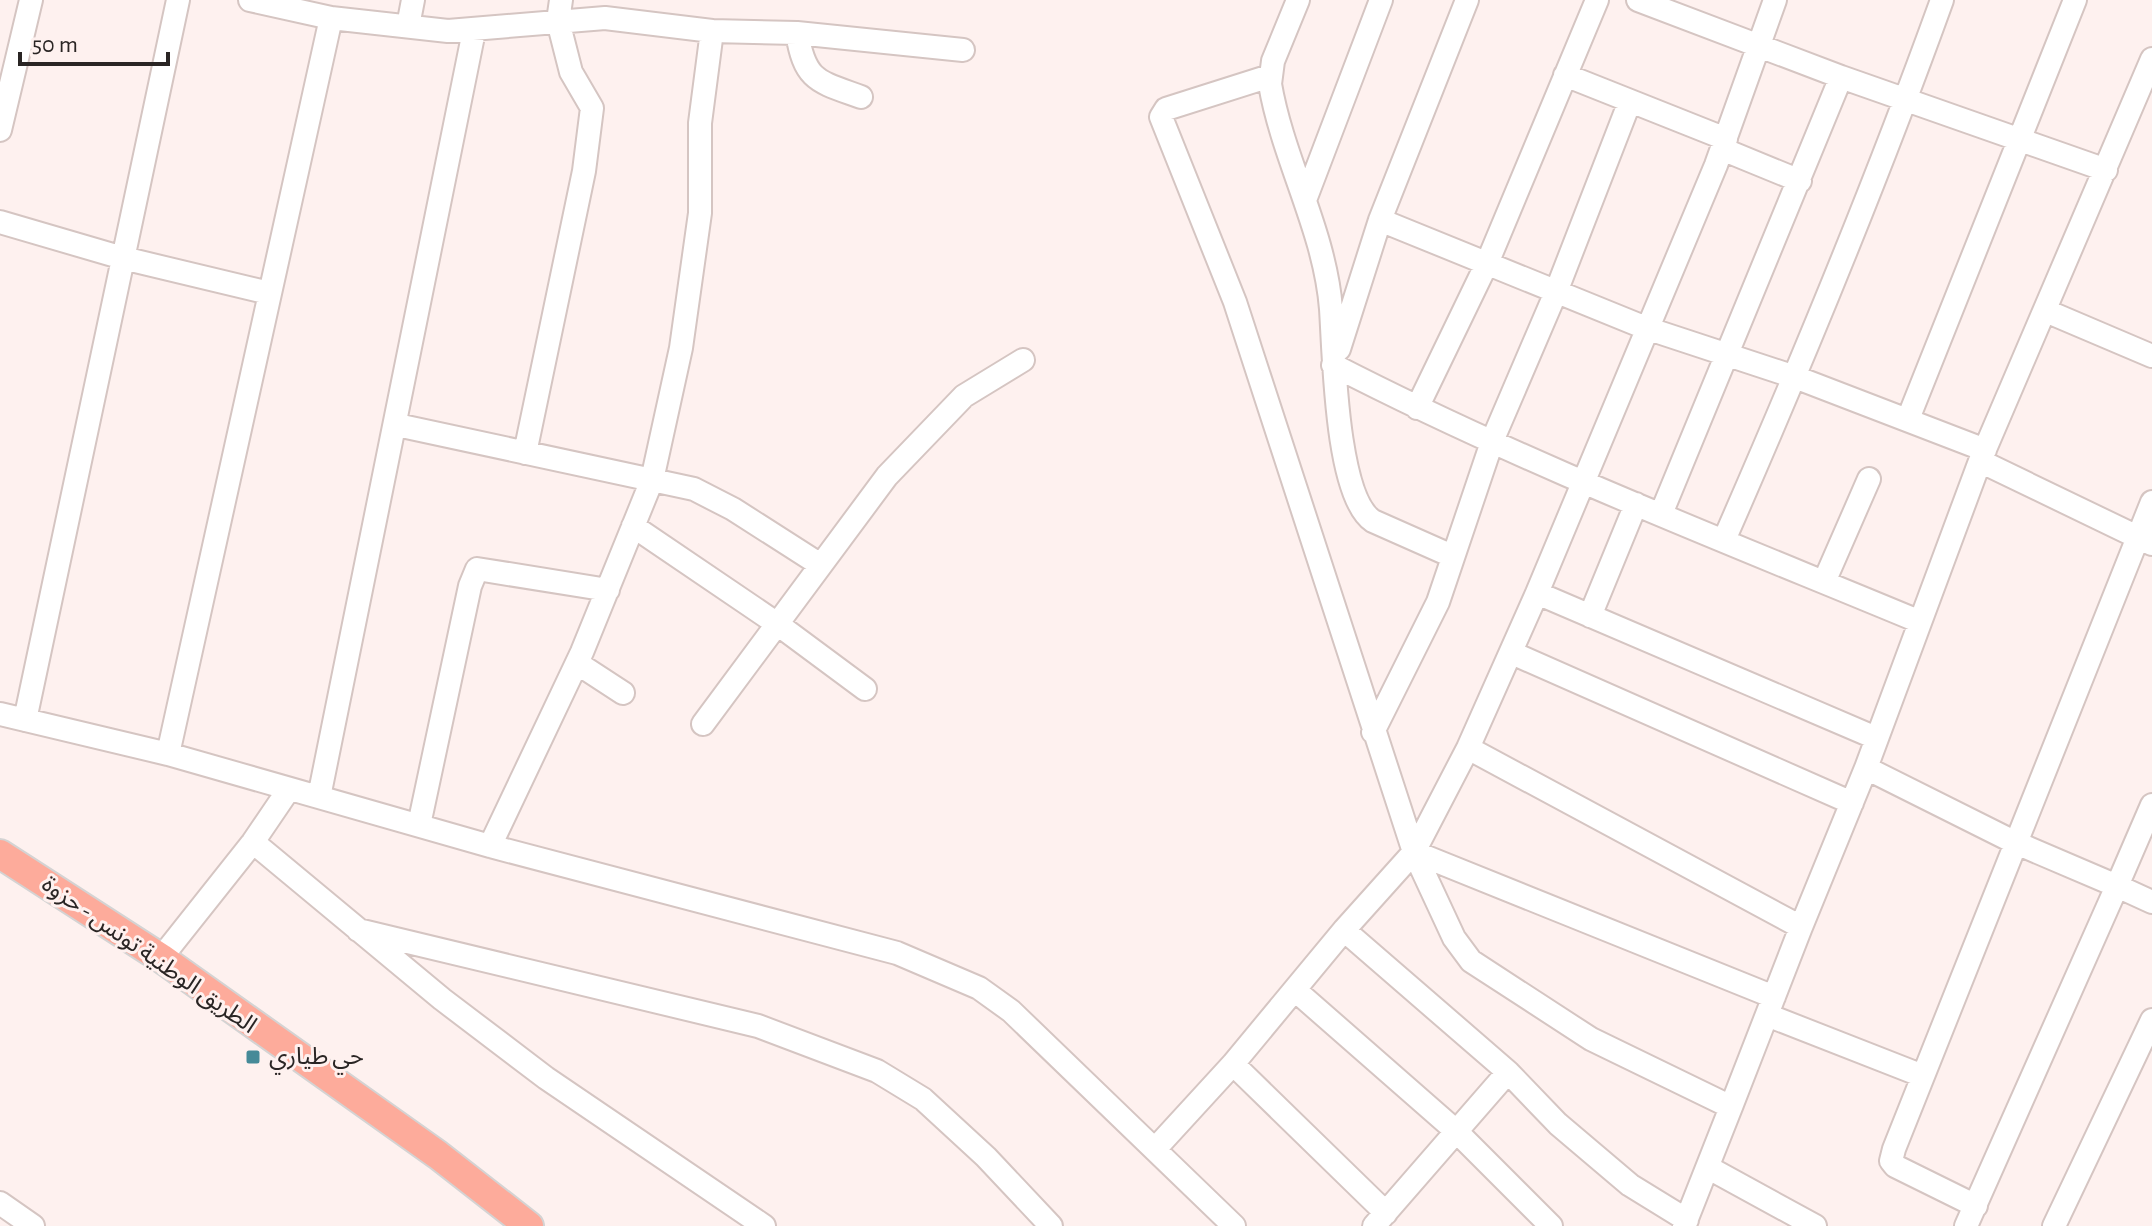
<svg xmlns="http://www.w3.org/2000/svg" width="2152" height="1226" font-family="'Alegreya Sans','Noto Sans Arabic',sans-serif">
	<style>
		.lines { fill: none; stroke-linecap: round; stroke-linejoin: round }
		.minor-casing { stroke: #d5c5c2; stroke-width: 26 }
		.major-casing { stroke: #d4d3d3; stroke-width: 32 }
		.minor { stroke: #fff; stroke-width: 22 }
		.major { stroke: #fdab9b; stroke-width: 28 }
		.poi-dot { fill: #468a98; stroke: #fef1ef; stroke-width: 3 }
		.labels { text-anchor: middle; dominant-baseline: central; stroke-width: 6; stroke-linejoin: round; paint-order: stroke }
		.street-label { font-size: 24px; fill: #2a2524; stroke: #fef1ef }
		.poi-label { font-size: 24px; fill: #2a2524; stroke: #fef1ef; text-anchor: start }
	</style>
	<rect width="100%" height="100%" fill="#fef1ef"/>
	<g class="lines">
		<defs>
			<path id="minor" d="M250,0L331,18L448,31L605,18L712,31L700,123V213L681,348L652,480L582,652L490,846
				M1298,0L1273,61L1270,84C1283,160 1325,231 1331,309C1334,354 1336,497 1373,521L1452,556
				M1638,0L1841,77L2106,170
				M408,26L413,0
				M712,31L797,33L963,50
				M797,33C805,81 817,81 861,97
				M1565,75L1726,139
				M1270,76L1166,109L1161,117L1235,302L1414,852L1454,938L1471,961L1591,1039L1731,1107L1684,1226
				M0,130L31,0
				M1722,149L1800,181
				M1305,200L1381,0
				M1380,220L1646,328L1795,377L1985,450
				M0,222L123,258L269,293
				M2046,311L2152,356
				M1339,349L1380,220L1467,0
				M1333,365C1521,462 1723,540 1918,621
				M1417,408L1488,261L1597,0
				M1908,419L2075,0
				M397,425L694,489L733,509L819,564
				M525,453L584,171L592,108L571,72L558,21L561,0
				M1980,461L2152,544
				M1661,514L1841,77
				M633,526L776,623L865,689
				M1724,540C1802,362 1876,183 1942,0
				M1824,582L1869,479
				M1537,593L1876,738
				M1590,616L1636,504
				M1512,653L1852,803
				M577,663L623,693
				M0,714L168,754L490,846L897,953L979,988L1011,1011L1234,1226
				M25,720L178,0
				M703,724L887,476L964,396L1023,360
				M1373,732L1438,602L1493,439L1556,292L1630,101
				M1468,748L1801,927L1731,1107
				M168,754L331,18
				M1866,768L1980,461L2152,59
				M289,789L253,842L442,999L546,1078L764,1226
				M319,797L474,31
				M2152,805L2117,886L2152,902
				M419,825L470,586L477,569L608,590
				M1414,852L1774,997
				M1801,927L1866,768L2014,842L2117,886L1966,1226
				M358,930L758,1026L877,1071L923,1099L986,1157L1051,1226
				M1344,930L1508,1072L1558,1124L1630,1185L1687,1220
				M161,958L253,842
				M1295,990L1456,1131L1551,1226
				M1767,1015L1923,1076
				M1233,1064L1386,1213
				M1156,1148L1233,1064L1344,930L1414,852L1468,748L1537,593L1716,165L1775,0
				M1709,1168L1815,1226
				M0,1203L33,1226
				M1976,1206L1895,1166L1891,1161L1894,1149L2152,502
				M1374,1226L1508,1072
				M2054,1226L2152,1020"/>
			<path id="major" d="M0,854L161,958L438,1155L529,1226"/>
		</defs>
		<!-- minor casing -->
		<use href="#minor" class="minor-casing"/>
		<!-- major casing -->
		<use href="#major" class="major-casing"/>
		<!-- minor -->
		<use href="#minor" class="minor"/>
		<!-- major -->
		<use href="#major" class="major"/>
	</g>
	<!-- markers -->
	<rect class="poi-dot" x="245" y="1049" width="16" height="16" rx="4"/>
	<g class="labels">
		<!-- street labels -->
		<g class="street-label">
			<text transform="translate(149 955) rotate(35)">الطريق الوطنية تونس - حزوة</text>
		</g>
		<!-- poi labels -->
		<g class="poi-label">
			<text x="269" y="1057">حي طياري</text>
		</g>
	</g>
	<!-- scale -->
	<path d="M20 52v12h148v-12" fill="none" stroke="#2a2524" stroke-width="4"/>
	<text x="32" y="52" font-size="24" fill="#2a2524" stroke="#fef1ef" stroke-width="6" paint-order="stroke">50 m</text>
</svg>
